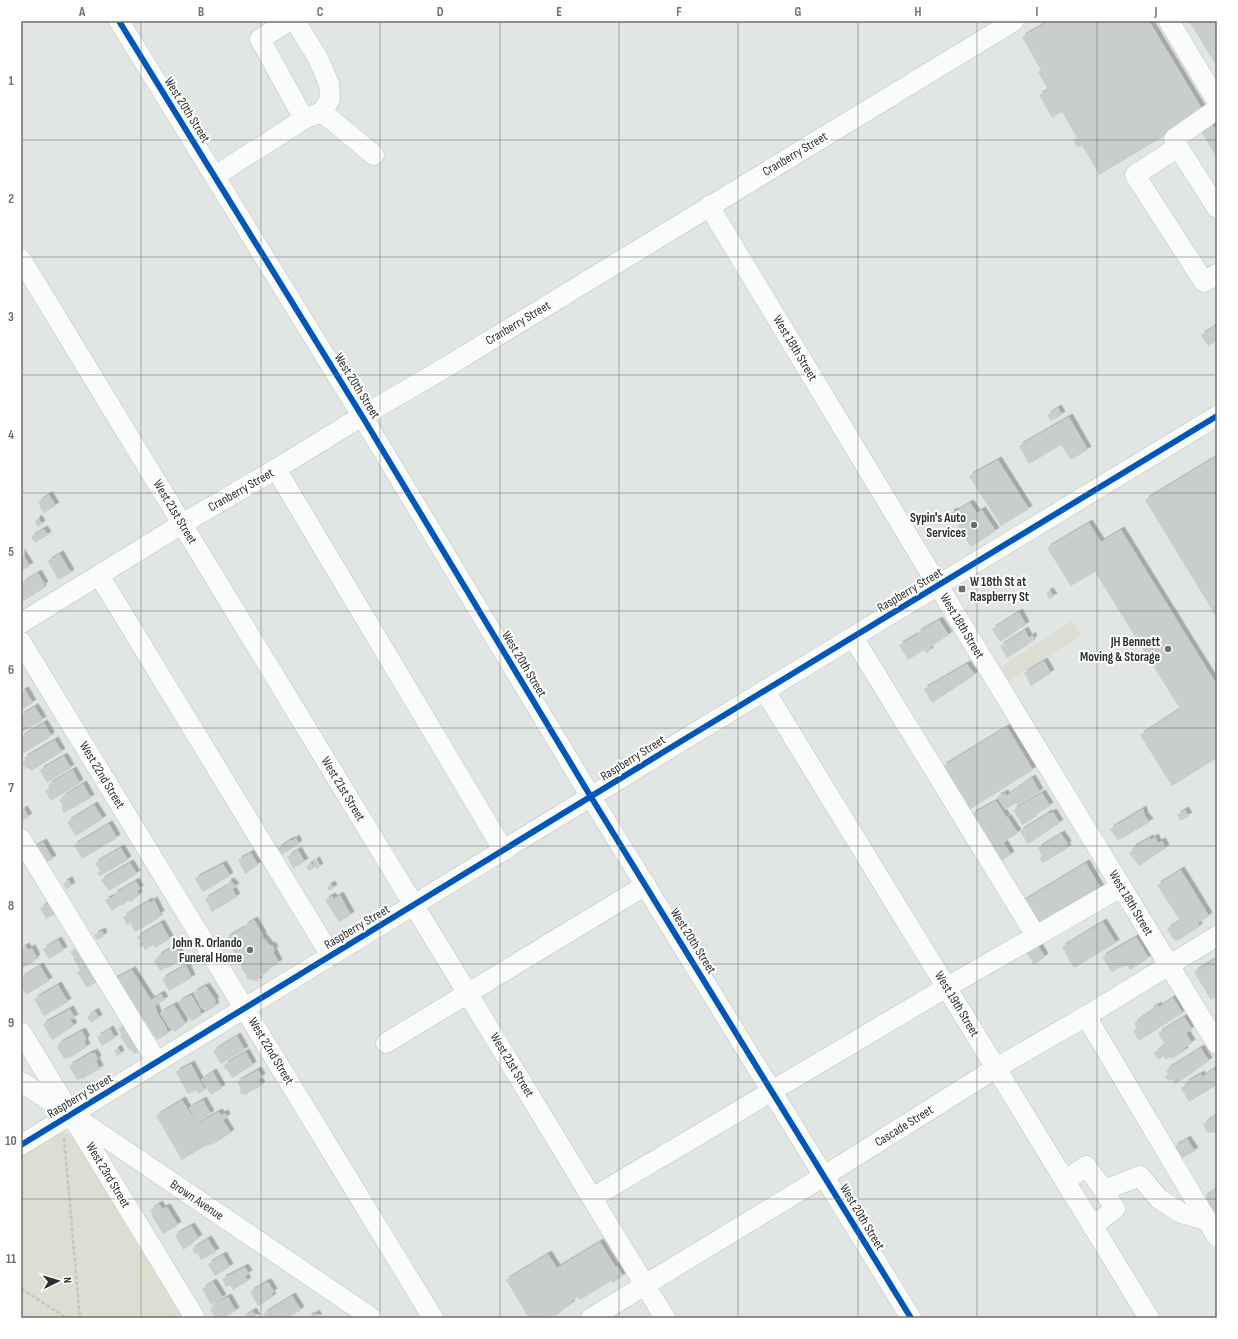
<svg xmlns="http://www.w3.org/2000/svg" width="1238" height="1339" font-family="'Sofia Sans Condensed',sans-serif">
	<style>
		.green { fill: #dcded2 }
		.building { fill: #c9cdcc; filter: url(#shadow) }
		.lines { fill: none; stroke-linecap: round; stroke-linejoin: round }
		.minor-casing { stroke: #bec1c0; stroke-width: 21 }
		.path { stroke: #c5c5c5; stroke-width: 2.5; stroke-dasharray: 4 2; stroke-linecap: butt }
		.minor { stroke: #fafbfb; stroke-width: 20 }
		.cycleway-casing { stroke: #fff; stroke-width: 8 }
		.cycleway { stroke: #0057b8; stroke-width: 6 }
		.grid { fill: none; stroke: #6b6f6d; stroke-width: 1; stroke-opacity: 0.55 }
		.poi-dot { fill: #6b6f6d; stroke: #fff; stroke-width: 1.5 }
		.labels { text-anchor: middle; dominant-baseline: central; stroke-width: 4; stroke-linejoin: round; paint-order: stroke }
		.street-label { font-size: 13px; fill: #2c2f2e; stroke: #fff }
		.poi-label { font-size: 13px; font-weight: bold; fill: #2c2f2e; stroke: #fff; text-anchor: end }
		.neatline { fill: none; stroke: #6b6f6d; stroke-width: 1.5 }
		.grid-label { font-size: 13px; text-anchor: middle; font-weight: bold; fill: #6b6f6d }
	</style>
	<defs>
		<filter id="shadow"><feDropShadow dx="3.5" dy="-3.5" stdDeviation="0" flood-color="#0004"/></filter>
	</defs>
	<rect width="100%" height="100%" fill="#e1e5e3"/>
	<!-- green -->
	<path class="green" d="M1072,621L1082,635L1009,681L1001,667Z
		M62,1132L67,1133L72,1137L183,1318H21V1157Z"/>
	<!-- building -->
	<path class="building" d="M1049,21H1149L1204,112L1099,175L1082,145L1078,148L1073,140L1077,138L1062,112L1052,118L1039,95L1048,90L1038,72L1041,70L1022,37Z
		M1189,21H1217V67Z
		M1210,121L1217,132V158L1199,128Z
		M1217,325V341L1208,346L1201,335Z
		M1058,408L1062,415L1051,421L1047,415Z
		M1069,417L1088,450L1071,460L1061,445L1029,464L1019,446Z
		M1217,456V618L1145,500Z
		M998,460L1029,509L1001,526L969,476Z
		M49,495L56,506L43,513L38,502Z
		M970,503L977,513L982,510L996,531L971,547L950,513L954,511L955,512Z
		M38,518L42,524L38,527L35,522Z
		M1089,523L1101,542L1121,530L1217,685V758L1172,786L1140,735L1180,709L1095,572L1071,586L1047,548Z
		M44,529L48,535L35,543L31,537Z
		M21,552L30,566L21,571Z
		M60,554L71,573L58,580L48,561Z
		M38,573L45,585L42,587L43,589L22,602L21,600V584Z
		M1050,591L1054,597L1049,599L1046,593Z
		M1019,612L1026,625L1000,642L992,629Z
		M939,620L949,635L929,648L930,651L926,653L924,650L908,660L899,645L918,634L917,633Z
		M1025,630L1029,638L1032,635L1034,639L1031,641L1032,642L1007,658L1000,646Z
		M1044,661L1051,673L1031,686L1024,673Z
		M967,664L975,675L932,703L924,689Z
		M25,690L33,703L21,710V692Z
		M35,707L43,720L21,733V715Z
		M44,723L51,735L49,738L22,754L21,737Z
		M1007,727L1033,770L969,810L943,766Z
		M55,740L62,752L31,771L29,768L26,769L22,762L25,760L24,758Z
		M64,756L71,768L47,783L40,770Z
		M73,770L80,783L51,801L45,791L50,788L48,785Z
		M1032,778L1040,792L1018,805L1016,803L1005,810L997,797L1005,793L1006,796Z
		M83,784L91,798L64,813L61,807L63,806L59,800L62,798V797Z
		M1042,793L1050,806L1032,817L1033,819L1022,825L1013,810Z
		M996,801L1007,818L979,834L972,814Z
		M94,805L103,819L76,836L67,822Z
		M24,809L29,817L22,821L21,819V811Z
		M1143,809L1145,816L1150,822L1121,839V838L1118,840L1110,829Z
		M1185,810L1189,816L1180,821L1177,815Z
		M1053,812L1060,823L1028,844L1020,831L1049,813L1050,814Z
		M1008,818L1018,833L991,850L982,834Z
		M109,824L117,838L82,859L74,845Z
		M1061,834L1068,844L1066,846L1068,848L1043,863L1039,858L1042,856L1038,848Z
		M1155,837L1158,843L1162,841L1166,848L1139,866L1129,853L1133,850L1132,848L1150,838L1151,840Z
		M296,838L299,844L282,855L278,848L291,840L292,841Z
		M43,842L53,859L41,865L31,849Z
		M1004,843L1011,855L998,863L991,850Z
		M121,848L128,860L102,875L99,876L97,872L100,871L95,863Z
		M298,850L305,862L293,868L287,857Z
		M251,853L258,865L245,874L238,860Z
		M316,860L320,867L316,869L313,862Z
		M130,863L137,874L109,891L101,880Z
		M311,863L315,868L309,871L306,867Z
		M1086,863L1101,889L1037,928L1020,903Z
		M223,864L230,876L203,892L195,879L196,878Z
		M1181,870L1209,916L1198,923L1199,927L1177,941L1173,939L1167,929L1180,921L1157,885Z
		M69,880L72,886L66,889L63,883Z
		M136,881L140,889L137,891L139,895L131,902L128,901L121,906L120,905L112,911L105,900L115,896L114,894Z
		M231,881L236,887L232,889L237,897L212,912L205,899L228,885L227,883Z
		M331,884L334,888L329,891L327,887Z
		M340,895L351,915L339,922L325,900L332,896L334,899Z
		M55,900L60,911L46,919L40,908Z
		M154,900L161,914L158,916L159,918L135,932L130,923L127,925L123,917L149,901L150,903Z
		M254,920L263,935H262L264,939H265L270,946L272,945L275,950L273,951L279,963L265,971L266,973L258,978L259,982L247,979L246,975L241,968L242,967L226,938L245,927L244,926Z
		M1103,922L1116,943L1074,968L1062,947Z
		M161,923L170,939L155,948L153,945L145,950L143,946L141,947L138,944L141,942L137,937Z
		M102,931L104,936L97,940L94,935Z
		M1136,937L1149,958L1130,970L1127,965L1122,968L1121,967L1112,972L1102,957Z
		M58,940L64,950L49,959L43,949Z
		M1036,942L1045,957L1034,965L1024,949Z
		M26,946L28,950L32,948L37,958L34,960L35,961L21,969V949Z
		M175,946L183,959L166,969V968L160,971L154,961L158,957V956Z
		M77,947L81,953L74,957L70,952Z
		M85,952L92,962L80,970L73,958Z
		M1217,958V997L1211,1000L1194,972Z
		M93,963L102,979L87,988L77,972Z
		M186,965L192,978L169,991L162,979Z
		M40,966L49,981L26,995L21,986V978Z
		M132,970L155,1006L158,1014L167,1028L166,1029L169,1033L157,1040L155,1036H154L145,1021L139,1024L111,981Z
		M58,985L68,1002L44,1016L34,999Z
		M206,986L216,1001L214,1002L216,1006L206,1012L204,1008L202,1009L193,993Z
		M161,994L165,1000L155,1006L151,1000Z
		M191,995L201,1011H199L202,1015L191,1021L189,1017L188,1018L178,1002Z
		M1173,998L1183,1013L1139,1041L1133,1031L1140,1026L1139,1025L1136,1027L1134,1023L1151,1011L1150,1010L1158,1005L1159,1007Z
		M174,1005L185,1023L183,1024L184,1025L174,1032L172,1028L170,1029L160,1013Z
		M70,1009L75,1018L70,1020L74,1026L52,1040L43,1024Z
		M95,1011L99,1018L91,1023L87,1017Z
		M1184,1017L1192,1029L1186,1033L1192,1043L1184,1048L1185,1051L1175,1057V1056L1171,1059L1170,1057L1165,1060L1164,1056L1158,1060L1154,1053L1165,1045L1158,1033Z
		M128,1022L141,1052L138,1053V1052L134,1054L132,1050L130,1051L120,1036L122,1035L118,1029Z
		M110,1029L115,1038L102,1046L97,1037Z
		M82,1031L86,1038V1040L84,1041L87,1047L70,1058L69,1057L64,1059L57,1046L60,1043Z
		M237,1036L245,1050L221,1064L213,1051Z
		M118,1048L121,1054L117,1056L114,1051Z
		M1201,1048L1209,1061L1192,1072L1193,1073L1175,1084L1172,1079L1168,1081L1165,1076L1168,1075L1166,1070Z
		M94,1052L98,1059L96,1061L100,1069L82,1079V1078L77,1080L69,1066L91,1053L92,1054Z
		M246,1052L253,1065L232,1078L227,1069L225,1070L224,1067L225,1066L224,1065Z
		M191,1064L205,1090L198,1094L196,1090L188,1094L176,1072Z
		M1214,1069L1217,1075V1085L1189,1102L1181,1088L1186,1085L1185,1083L1201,1074L1202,1077Z
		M258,1070L262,1077L258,1080L262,1085L245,1095L244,1094L242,1095L239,1090L241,1089L237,1082Z
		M213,1072L222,1088L211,1095L201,1080Z
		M182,1100L197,1124L219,1112L221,1115L225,1113L227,1117L223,1120L231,1133L210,1146L209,1144L182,1160L156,1116Z
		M203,1100L211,1114L197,1123L189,1108Z
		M1217,1114V1131L1214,1133L1207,1132L1203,1124Z
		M1187,1139L1195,1151L1181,1159L1174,1147Z
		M1216,1189L1217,1209L1212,1212L1203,1198Z
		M159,1204L162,1209L167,1207L178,1225L163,1234L152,1216L153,1215L150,1210Z
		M191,1226L199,1238L191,1243L192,1244L183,1250L175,1235Z
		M208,1239L216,1252L201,1260L197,1253L195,1254L192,1249Z
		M600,1242L615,1266H617L623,1276L613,1283L611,1281L580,1300L578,1297L570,1302L572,1304L560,1311L561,1312L554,1317L553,1315L549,1318H529L506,1280L548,1254L557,1268Z
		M223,1255L230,1267L215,1276L208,1264Z
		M245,1267L249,1274L245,1276L248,1281L233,1290L230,1285L226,1287L222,1279Z
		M213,1282L223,1298L211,1305L202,1289Z
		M268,1282L274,1292L271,1294L273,1297L258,1306L250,1292L265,1283Z
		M292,1296L301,1310L288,1318H266L263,1314Z
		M228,1297L236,1311L224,1318H215L210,1309L213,1307L211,1306Z
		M253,1311L257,1318H242Z
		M316,1313L319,1318H307L312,1315L313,1316Z"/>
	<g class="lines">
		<defs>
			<path id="minor" d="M119,21L362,416L591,797L911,1318
				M289,21L260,39L304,119
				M1169,21L1217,101
				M1217,109L1174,139L1178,147L1217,208
				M322,112L374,155
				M1178,147L1135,175L1204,282L1217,274
				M215,176L304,119L322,112L330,99L329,84L318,58L295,21
				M709,206L931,574L1217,1044
				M21,259L665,1318
				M276,469L504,851
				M99,575L331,956
				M21,623L182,524L276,469L362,416L443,369L1014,21
				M21,642L433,1318
				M765,691L1149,1318
				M21,839L157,1062
				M1036,936L1121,887
				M1086,1016L1217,1237
				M21,1032L195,1318
				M386,1043L646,885
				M21,1082L71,1114L372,1318
				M21,1145L675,745L1217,416
				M1065,1181L1086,1166L1104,1190L1140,1176L1159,1199L1181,1213L1208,1221
				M592,1198L947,987L1036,936L853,637
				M1092,1226L1115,1209L1104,1190
				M591,1318L824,1176L996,1068L1086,1016L1217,936"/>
		</defs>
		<!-- minor casing -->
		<use href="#minor" class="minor-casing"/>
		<!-- path -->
		<path class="path" d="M64,1138L80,1318
			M21,1289L67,1318
			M168,1318L174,1314"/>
		<!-- minor -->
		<use href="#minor" class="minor"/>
		<defs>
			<path id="cycleway" d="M119,21L362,416L591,797L911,1318
				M21,1145L675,745L1217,416"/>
		</defs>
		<!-- cycleway casing -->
		<use href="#cycleway" class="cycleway-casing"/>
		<!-- cycleway -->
		<use href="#cycleway" class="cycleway"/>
	</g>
	<!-- grid -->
	<path class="grid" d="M141,21V1318M261,21V1318M380,21V1318M500,21V1318M619,21V1318M738,21V1318M858,21V1318M977,21V1318M1097,21V1318M21,140H1217M21,257H1217M21,375H1217M21,493H1217M21,611H1217M21,728H1217M21,846H1217M21,964H1217M21,1082H1217M21,1199H1217"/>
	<!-- markers -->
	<g class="poi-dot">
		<circle cx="974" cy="525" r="4"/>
		<rect x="958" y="585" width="8" height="8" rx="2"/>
		<circle cx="1168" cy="649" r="4"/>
		<circle cx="250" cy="950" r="4"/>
	</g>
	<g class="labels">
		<!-- street labels -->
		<g class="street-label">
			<text transform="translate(187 110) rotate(58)">West 20th Street</text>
			<text transform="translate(795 154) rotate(-31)">Cranberry Street</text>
			<text transform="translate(518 323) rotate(-31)">Cranberry Street</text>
			<text transform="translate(795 348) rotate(59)">West 18th Street</text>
			<text transform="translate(357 386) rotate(58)">West 20th Street</text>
			<text transform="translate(241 490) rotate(-30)">Cranberry Street</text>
			<text transform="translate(175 512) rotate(59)">West 21st Street</text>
			<text transform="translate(910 590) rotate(-31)">Raspberry Street</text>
			<text transform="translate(962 626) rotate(59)">West 18th Street</text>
			<text transform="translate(524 664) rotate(59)">West 20th Street</text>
			<text transform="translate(633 758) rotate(-32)">Raspberry Street</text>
			<text transform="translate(102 775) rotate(59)">West 22nd Street</text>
			<text transform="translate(343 789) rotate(59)">West 21st Street</text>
			<text transform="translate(1131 903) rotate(59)">West 18th Street</text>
			<text transform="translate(357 927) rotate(-31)">Raspberry Street</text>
			<text transform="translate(693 941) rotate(58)">West 20th Street</text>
			<text transform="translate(957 1004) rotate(59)">West 19th Street</text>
			<text transform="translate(271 1051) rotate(59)">West 22nd Street</text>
			<text transform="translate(512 1065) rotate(59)">West 21st Street</text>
			<text transform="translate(80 1096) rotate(-31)">Raspberry Street</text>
			<text transform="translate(904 1126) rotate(-32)">Cascade Street</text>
			<text transform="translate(108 1175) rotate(59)">West 23rd Street</text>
			<text transform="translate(197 1200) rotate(34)">Brown Avenue</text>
			<text transform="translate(862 1217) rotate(59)">West 20th Street</text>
		</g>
		<!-- poi labels -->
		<g class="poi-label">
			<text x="966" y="518">Sypin's Auto<tspan x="966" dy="15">Services</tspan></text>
			<text x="970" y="582" text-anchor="start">W 18th St at<tspan x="970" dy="15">Raspberry St</tspan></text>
			<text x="1160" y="642">JH Bennett<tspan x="1160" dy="15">Moving &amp; Storage</tspan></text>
			<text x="242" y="943">John R. Orlando<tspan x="242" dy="15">Funeral Home</tspan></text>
		</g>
	</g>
	<!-- border -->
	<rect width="1238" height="1339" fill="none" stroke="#ffffff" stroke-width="44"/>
	<!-- north arrow -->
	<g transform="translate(58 1281) rotate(85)" stroke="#ffffff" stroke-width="3" paint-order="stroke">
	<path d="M0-3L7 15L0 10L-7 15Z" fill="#2c2f2e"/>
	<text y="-6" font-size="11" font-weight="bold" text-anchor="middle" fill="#2c2f2e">N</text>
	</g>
	<rect x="22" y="22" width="1194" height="1295" class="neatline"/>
	<g class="grid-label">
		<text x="82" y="16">A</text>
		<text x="201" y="16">B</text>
		<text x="320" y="16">C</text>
		<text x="440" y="16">D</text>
		<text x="559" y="16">E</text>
		<text x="679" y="16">F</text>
		<text x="798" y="16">G</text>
		<text x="918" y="16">H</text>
		<text x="1037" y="16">I</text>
		<text x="1156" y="16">J</text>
		<text x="11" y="85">1</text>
		<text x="11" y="203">2</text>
		<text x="11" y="321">3</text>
		<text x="11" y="439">4</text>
		<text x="11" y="556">5</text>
		<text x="11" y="674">6</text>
		<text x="11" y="792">7</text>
		<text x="11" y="910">8</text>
		<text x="11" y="1027">9</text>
		<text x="11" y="1145">10</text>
		<text x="11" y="1263">11</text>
	</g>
</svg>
